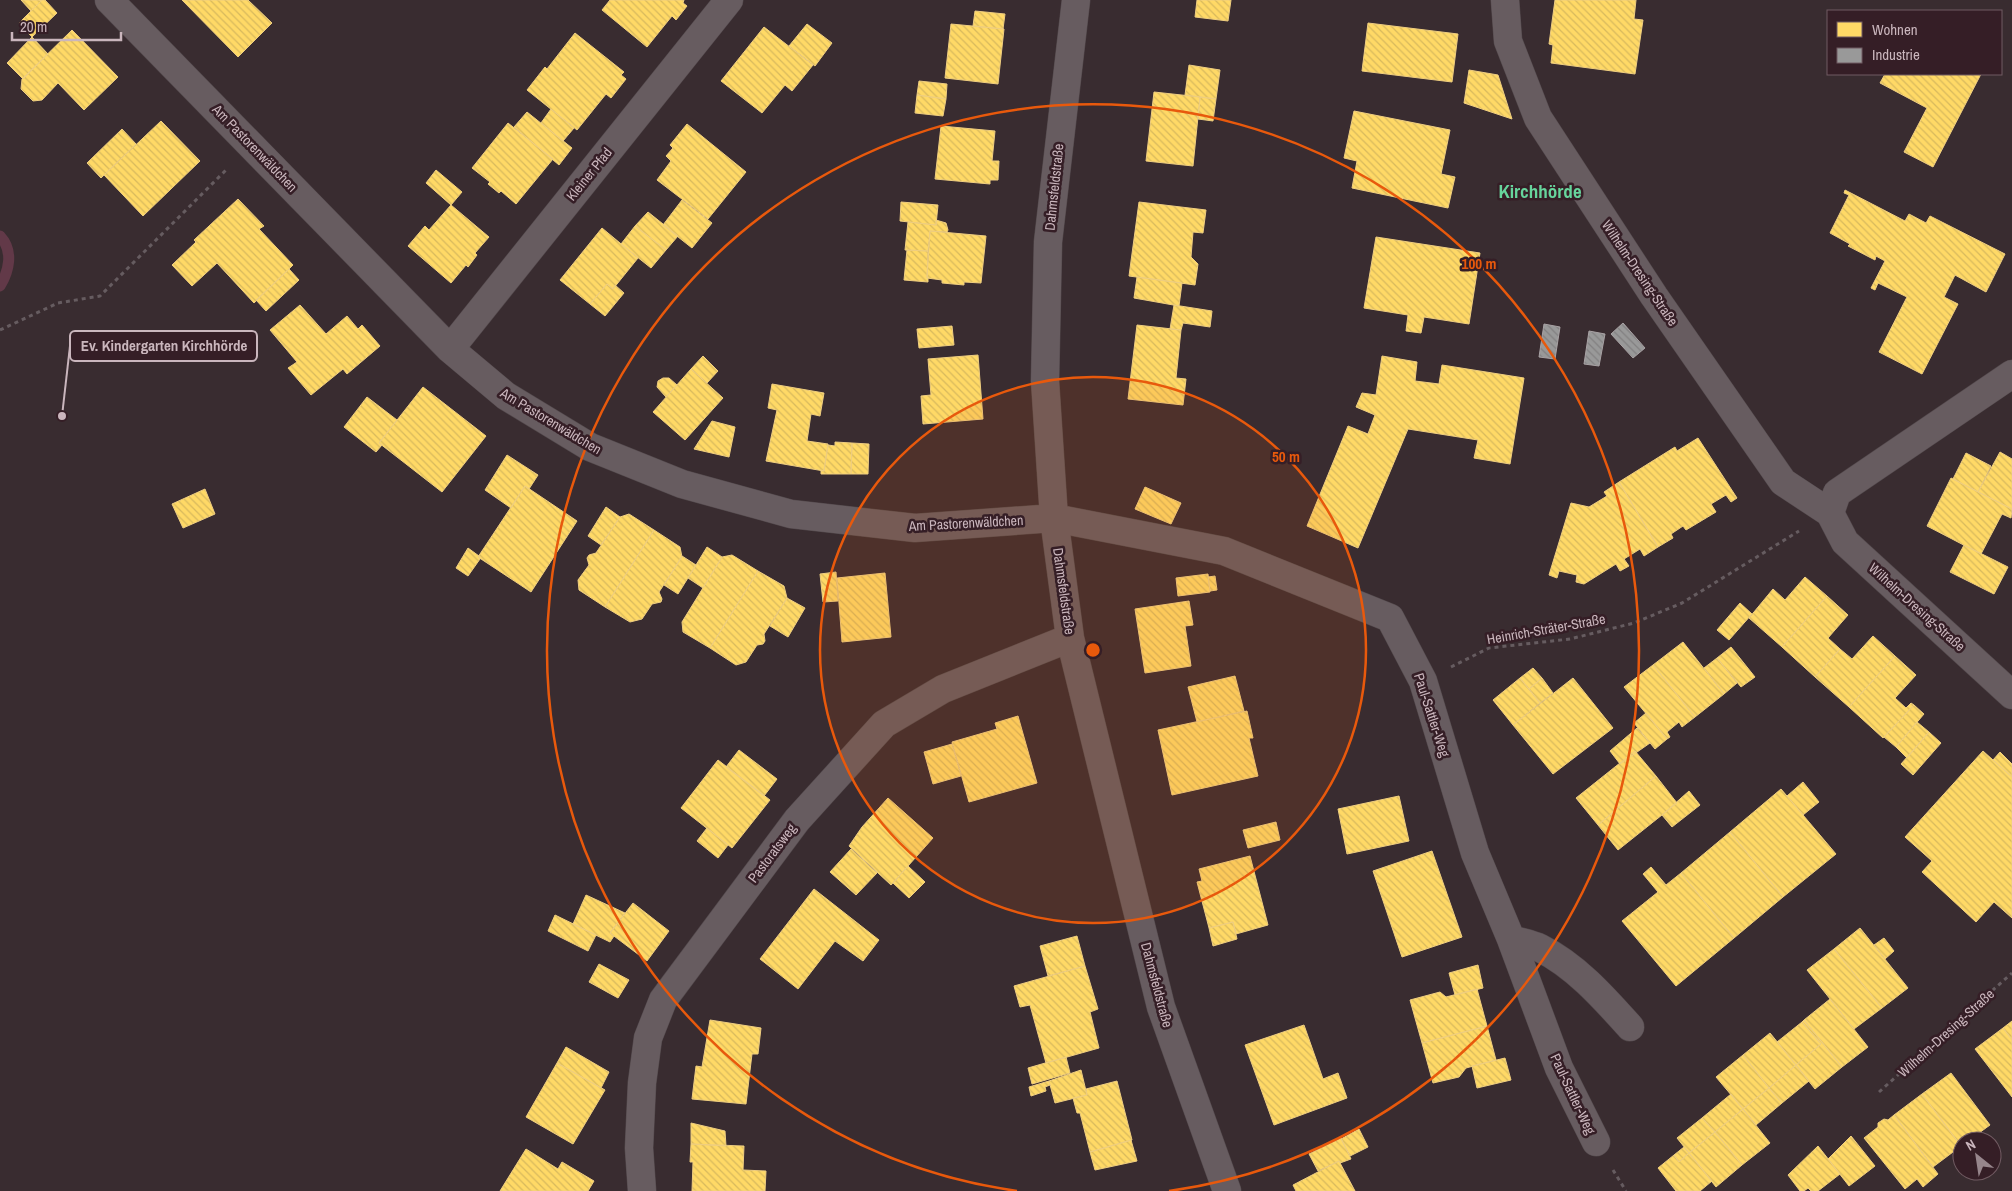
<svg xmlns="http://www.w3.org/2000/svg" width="2012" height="1191" font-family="'Archivo Narrow',sans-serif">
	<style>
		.homes { fill: url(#homes-back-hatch); stroke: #efce80 }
		.industry { fill: url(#industry-back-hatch); stroke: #a8a2a4 }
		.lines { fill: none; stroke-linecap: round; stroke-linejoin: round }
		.stream { stroke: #623948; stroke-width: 11 }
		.minor-casing { stroke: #52484b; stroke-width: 29 }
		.path { stroke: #665c60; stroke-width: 3; stroke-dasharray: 4 4; stroke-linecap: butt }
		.minor { stroke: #675c60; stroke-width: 28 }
		.ring { fill: none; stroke: #e8590c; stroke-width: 2.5 }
		.labels { text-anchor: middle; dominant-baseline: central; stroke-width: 5; stroke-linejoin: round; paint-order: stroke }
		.street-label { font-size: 14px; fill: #cab6bd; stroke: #351e26 }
		.district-label { font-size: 19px; font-weight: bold; fill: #67d49c; stroke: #351e26 }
		.centre { fill: #e8590c; stroke: #351e26; stroke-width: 2.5 }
		.ring-label { font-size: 15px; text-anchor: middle; font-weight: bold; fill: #e8590c; stroke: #351e26; stroke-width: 5; stroke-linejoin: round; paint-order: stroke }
		.leader { fill: none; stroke: #cab6bd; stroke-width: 2 }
		.callout-dot { fill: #cab6bd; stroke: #351e26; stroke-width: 2 }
		.callout { fill: #351e26; stroke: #cab6bd; stroke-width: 2 }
		.callout-label { font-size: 15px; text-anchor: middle; font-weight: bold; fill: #cab6bd }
	</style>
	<defs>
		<pattern id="homes-back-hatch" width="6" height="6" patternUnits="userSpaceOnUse" patternTransform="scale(1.25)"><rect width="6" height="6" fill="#ffd966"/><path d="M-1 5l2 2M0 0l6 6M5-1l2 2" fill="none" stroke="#d8b95d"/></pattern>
		<pattern id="industry-back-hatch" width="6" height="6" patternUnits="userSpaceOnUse" patternTransform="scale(1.25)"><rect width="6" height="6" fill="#999"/><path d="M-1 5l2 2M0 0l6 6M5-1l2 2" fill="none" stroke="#828081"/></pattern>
	</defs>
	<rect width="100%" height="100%" fill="#392c30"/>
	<!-- homes -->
	<path class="homes" d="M21,0H42L31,11Z
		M42,0H45L57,13L32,37L19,23Z
		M182,0H248L272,23L238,57Z
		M610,0H684L683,3L687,6L676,20L672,16L647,47L602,10Z
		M1197,0H1231L1228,21L1195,17Z
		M1555,0H1636L1634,19L1643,20L1635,74L1551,63L1553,45L1549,44Z
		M975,11L1005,14L1003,29L973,26Z
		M1368,23L1458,34L1452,82L1362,71Z
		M807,24L832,43L815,66L789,46Z
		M951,24L1004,29L998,84L945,78Z
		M764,27L813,65L792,91L785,85L762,113L721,81Z
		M72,30L118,77L84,110L58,83L42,100L33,101L21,89L22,79Z
		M575,33L624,72L621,75L626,79L611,98L606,94L577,130L527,90L545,67L547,69Z
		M32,37L48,54L23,79L7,63Z
		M1189,65L1220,70L1216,99L1185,95Z
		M1469,70L1498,75L1512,119L1464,103Z
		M1885,74H1981L1933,167L1904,152L1927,108L1880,83Z
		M919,81L947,84L946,99L917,95Z
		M1154,92L1200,97L1193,166L1146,161Z
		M917,95L946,99L943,116L915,113Z
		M1200,97L1216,99L1213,121L1198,119Z
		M551,109L574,128L563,141L541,123Z
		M1354,111L1450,130L1441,174L1455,177L1448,208L1352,188L1357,161L1344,158Z
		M527,112L572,148L559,165L514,127Z
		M161,121L200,161L143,216L104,175Z
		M508,123L553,159L516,204L501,191L499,193L488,184L490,182L472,168Z
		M687,124L746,172L708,219L657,180L671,161L666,156L673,148L670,145Z
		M941,126L995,131L992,161H999L998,180H990V184L935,179Z
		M122,129L136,144L101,178L87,163Z
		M436,170L462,192L451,205L426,183Z
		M1845,190L1905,221L1909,214L1926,223L1930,216L2005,254L1986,292L1955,275L1944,297L1958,304L1922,374L1879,352L1907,297L1878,283L1875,290L1871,288L1885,261L1876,256L1875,260L1848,246L1850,244L1830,233L1849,195L1844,193Z
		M238,199L264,226L259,229L293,265L254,303L217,263L192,286L172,265L196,242L194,240Z
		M682,200L712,223L692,248L663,225Z
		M901,202L938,205L936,225L900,221Z
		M1139,202L1206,210L1203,233L1193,232L1191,257L1198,264L1195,285L1129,276Z
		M451,205L489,237L475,253L477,255L468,267L466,265L451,283L408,246L425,226L429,230Z
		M648,212L678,236L666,250L635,226Z
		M936,220L946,223L948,230L947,232L930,231L928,251L905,250L908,222L936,225Z
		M635,226L666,250L651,268L621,244Z
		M602,228L638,258L613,289L607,284L590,304L560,280Z
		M930,231L986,236L981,283L964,282V285L942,283V280L927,278Z
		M1376,237L1480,253L1469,324L1424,317L1421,333L1406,331L1408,315L1364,308Z
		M907,250L928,251L927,278H928V282L904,280Z
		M289,269L299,280L266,311L256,300Z
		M1137,277L1182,283L1179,306L1134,298Z
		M607,284L613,289L615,285L624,293L605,316L590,304Z
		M300,305L326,334L347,316L358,329L362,325L380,346L347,374L343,369L311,395L288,368L297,362L270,330Z
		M1174,305L1212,311L1210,327L1183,323L1181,330L1170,329Z
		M1137,325L1181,330L1176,378L1186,379L1183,405L1128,399Z
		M952,326L954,345L919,348L917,329Z
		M978,355L983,419L923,424L921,396L931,395L928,359Z
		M703,356L718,371L707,383L691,369Z
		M1382,356L1417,362L1415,381L1439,384L1442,365L1524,378L1510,464L1474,458L1478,440L1408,429L1358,548L1307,526L1348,426L1368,434L1375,415L1356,407L1362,393L1376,395Z
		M691,369L723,398L685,440L653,412Z
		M663,378H669L677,385L666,397L657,387L658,381Z
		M772,384L824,393L820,416L811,414L807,441L828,444L824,471L766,461L777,410L768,408Z
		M423,387L486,436L442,492L379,443Z
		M367,397L397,420L379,443L382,445L376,452L344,427Z
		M712,421L735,427L729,457L694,449Z
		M1698,438L1737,498L1731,502L1726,495L1711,504L1716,512L1686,530L1683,526L1671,534L1673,538L1658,547L1619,482L1675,447L1677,451Z
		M835,442L852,443L851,474H821V470L824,471L828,445L835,446Z
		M852,443L869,444L868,474H851Z
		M2000,452L2012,459V509L1978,492Z
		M1966,453L1991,466L1978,492L1953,479Z
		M507,455L538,475L529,489L525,486L511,508L485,490Z
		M1951,478L2012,509L2011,518L2002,514L1981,554L1927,526Z
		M1619,482L1658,547L1644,556L1640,549L1624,559L1629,566L1620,571L1616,564L1584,584L1576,582L1577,575L1559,571L1557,578L1549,575L1571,503L1589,507L1607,496L1604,492Z
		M525,486L577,521L531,592L478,557Z
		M1145,487L1181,503L1171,524L1135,509Z
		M205,489L215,514L183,528L172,504Z
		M606,507L620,517L601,545L588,536Z
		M629,514L654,530L605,607L579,590L578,580L589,565L587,558L589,555L596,553L620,517Z
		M654,530L680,547L682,557L659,592L662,599L661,602L652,604L642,619L630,622L605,607Z
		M1964,545L2008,567L1994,594L1950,572Z
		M707,547L722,557L703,588L688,578Z
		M468,548L479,556L480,559L468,576L456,568Z
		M732,555L758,571L710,648L683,632L682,622L722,557Z
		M682,556L696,565L678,594L664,585Z
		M758,571L784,586L787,598L764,634L765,641L763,644L757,645L746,662L736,665L710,648Z
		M836,572L838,601L823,602L820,574Z
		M885,573L891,637L842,642L837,578Z
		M1208,574L1210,592L1178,596L1176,578Z
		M1215,576L1217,590L1210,591L1208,577Z
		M1805,577L1827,596L1782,647L1749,618L1773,589L1785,600Z
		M1827,596L1848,615L1828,638L1840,649L1815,677L1782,647Z
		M787,598L805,608L788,637L770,626Z
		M1189,601L1193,625L1185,626L1191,666L1145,673L1135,609Z
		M1740,603L1752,614L1729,640L1717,630Z
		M1873,636L1895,656L1849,707L1815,677L1840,649L1852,659Z
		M1683,642L1724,694L1695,717L1653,665Z
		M1731,647L1755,677L1741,687L1717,658Z
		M1895,656L1916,675L1895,698L1906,708L1911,703L1914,705L1883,738L1849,707Z
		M1717,658L1737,683L1724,694L1704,668Z
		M1653,665L1695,717L1682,727L1679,722L1667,732L1670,737L1667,739L1624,687Z
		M1533,668L1542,678L1529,689L1520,678Z
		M1235,676L1244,711L1197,722L1188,687Z
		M1520,678L1540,703L1513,725L1493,700Z
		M1542,678L1553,693L1540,703L1529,689Z
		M1573,678L1613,728L1553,774L1513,725Z
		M1914,705L1924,714L1896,747L1884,737Z
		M1247,711L1253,738H1249L1258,776L1172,795L1158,730Z
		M1646,713L1667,739L1655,749L1634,723Z
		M1018,716L1037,783L969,802L952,742L997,729L995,723Z
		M1917,722L1929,732L1907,758L1896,747Z
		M1637,728L1650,743L1620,764L1610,751Z
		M1929,732L1941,743L1913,775L1901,764Z
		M952,744L961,776L933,784L924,752Z
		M739,750L777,779L764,796L726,767Z
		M1635,751L1656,776L1598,825L1576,798Z
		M1983,751L2012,777V918L1994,902L1976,922L1922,872L1932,861L1905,837Z
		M2000,752L2012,764V777L1993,760Z
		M718,760L770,800L732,848L681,808Z
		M1656,776L1677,803L1618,850L1598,825Z
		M1803,782L1819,802L1803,815L1787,796Z
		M1781,789L1836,854L1783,897L1730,832Z
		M1689,791L1700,805L1672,827L1662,815Z
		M1399,796L1409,841L1347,854L1338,809Z
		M888,798L933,838L891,885L849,846L862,827Z
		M1276,822L1280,840L1248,848L1243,830Z
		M707,828L728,845L718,858L697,841Z
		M1730,832L1783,897L1734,938L1681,873Z
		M851,849L877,873L856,895L830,872Z
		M1432,851L1462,937L1402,957L1373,871Z
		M1250,856L1268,925L1236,934L1233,922L1209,928L1197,882L1202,881L1199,869Z
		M908,866L925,882L909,898L893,883Z
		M1651,867L1666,885L1681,873L1734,938L1676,986L1622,921L1658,892L1643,874Z
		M814,889L879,940L863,961L835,941L798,989L760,959Z
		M586,895L625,913L610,933L614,936L610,942L573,924Z
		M633,903L669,931L647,961L610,933Z
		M555,915L596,935L588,951L548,931Z
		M1233,922L1237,939L1213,946L1209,928Z
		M1860,928L1908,988L1882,1008L1834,949Z
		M1077,936L1085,966L1048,976L1040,946Z
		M1884,938L1894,951L1885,959L1874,945Z
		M1834,949L1882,1008L1854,1029L1807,970Z
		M599,964L629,980L618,998L589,982Z
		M1478,965L1483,988L1455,995L1449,973Z
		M1085,966L1098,1009L1090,1012L1099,1048L1046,1063L1030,1005L1020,1007L1014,986Z
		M1477,989L1487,1026L1422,1043L1410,1000L1440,992L1446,997Z
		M1830,999L1868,1047L1842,1067L1804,1020Z
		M710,1020L761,1028L758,1054H752L746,1104L692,1099L696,1066L702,1067Z
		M1804,1020L1842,1067L1815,1089L1796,1065L1821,1044L1802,1022Z
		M2012,1021V1040L2003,1028Z
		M1802,1022L1821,1044L1796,1065L1777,1042Z
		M1304,1025L1323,1079L1338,1073L1347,1098L1274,1125L1245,1045Z
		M1487,1026L1496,1060L1466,1068L1459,1077L1433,1083L1422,1043Z
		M2003,1028L2012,1040V1097L1975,1049Z
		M1770,1033L1796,1065L1769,1088L1743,1055Z
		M566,1047L609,1072L601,1088L557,1063Z
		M1743,1055L1769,1088L1743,1109L1716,1077Z
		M1066,1057L1070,1073L1032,1084L1028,1068Z
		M1505,1058L1511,1080L1477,1088L1472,1066Z
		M557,1063L605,1090L573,1144L526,1117Z
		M1796,1065L1809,1081L1782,1103L1769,1088Z
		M1081,1070L1087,1095L1055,1103L1049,1081Z
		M1951,1073L1990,1125L1968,1141H1962L1961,1146L1922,1094Z
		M1049,1081L1050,1085L1045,1087L1046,1091L1031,1096L1029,1087Z
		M1117,1081L1132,1140L1090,1152L1080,1113H1077L1073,1098L1087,1095L1086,1089Z
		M1769,1088L1782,1103L1756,1125L1743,1109Z
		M1731,1094L1743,1109L1715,1132L1702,1118Z
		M1922,1094L1961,1146L1933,1167L1894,1115Z
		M1743,1109L1770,1143L1742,1165L1715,1132Z
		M1894,1115L1938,1174L1923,1187L1917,1179L1905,1189L1864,1138L1878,1127V1123L1884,1119L1888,1120Z
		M1702,1118L1715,1132L1689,1153L1677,1138Z
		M691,1123L725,1131L726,1146L691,1144Z
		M1359,1129L1368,1147L1350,1156L1341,1139Z
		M1715,1132L1742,1165L1716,1187L1689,1153Z
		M1851,1136L1875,1166L1849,1186L1828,1159Z
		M1341,1138L1351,1159L1340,1163L1339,1161L1318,1171L1309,1154Z
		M1131,1140L1137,1161L1095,1170L1090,1152Z
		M691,1144L744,1146L743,1170L766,1171L765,1191H692L693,1162H690Z
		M1818,1146L1840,1174L1818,1191H1811L1808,1188L1804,1191H1800L1788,1175Z
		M1684,1147L1689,1153L1679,1162L1674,1155Z
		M526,1149L558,1169L562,1162L594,1181L588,1191H500Z
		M1689,1153L1712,1181L1700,1191H1676L1658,1168L1674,1155L1679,1162Z
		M1339,1161L1355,1191H1296L1293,1185Z"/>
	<!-- industry -->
	<path class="industry" d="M1623,323L1645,348L1633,358L1611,334Z
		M1544,324L1560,327L1555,359L1539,357Z
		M1589,331L1605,334L1599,366L1584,364Z"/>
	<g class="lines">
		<!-- stream -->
		<path class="stream" d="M0,236C14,251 9,271 0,286"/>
		<defs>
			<path id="minor" d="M109,0L450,349L506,396L590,447L682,484L791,514L915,528L1054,518L1224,551L1390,618L1423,681L1475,853L1511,939L1559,1068L1596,1142
				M1076,0L1048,242L1045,381L1054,518L1070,638L1161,1007L1227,1191
				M1505,0L1508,41L1538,118L1654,296L1783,482L1830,513
				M450,349L729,0
				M2012,374L1837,493L1830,513L1845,542L2012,695
				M1511,939C1520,942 1532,944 1540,948C1576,966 1604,998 1630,1027
				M642,1191L639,1148L642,1083L648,1038L663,1000L797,820L884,724L943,689L1070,638"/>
		</defs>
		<!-- minor casing -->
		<use href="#minor" class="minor-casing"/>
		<!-- path -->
		<path class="path" d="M0,330L58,303L100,296L228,168
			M1451,667L1489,648L1570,639L1634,623L1682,603L1799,531
			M1879,1092L2012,973
			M1613,1170L1626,1191"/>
		<!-- minor -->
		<use href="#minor" class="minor"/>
	</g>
	<!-- distance rings -->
	<circle cx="1093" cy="650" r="273" fill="#e8590c" fill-opacity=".12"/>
	<g class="ring">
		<circle cx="1093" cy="650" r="273"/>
		<path d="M1017 1191A546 546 0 1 1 1169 1191"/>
	</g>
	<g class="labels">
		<!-- street labels -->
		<g class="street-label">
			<text transform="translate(255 148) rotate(46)">Am Pastorenwäldchen</text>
			<text transform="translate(589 174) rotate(-51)">Kleiner Pfad</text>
			<text transform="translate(1054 187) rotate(-84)">Dahmsfeldstraße</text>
			<text transform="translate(1640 273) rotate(56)">Wilhelm-Dresing-Straße</text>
			<text transform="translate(551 421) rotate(31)">Am Pastorenwäldchen</text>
			<text transform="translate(966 523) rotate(-3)">Am Pastorenwäldchen</text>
			<text transform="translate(1064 591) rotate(82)">Dahmsfeldstraße</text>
			<text transform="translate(1917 607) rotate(42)">Wilhelm-Dresing-Straße</text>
			<text transform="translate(1546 629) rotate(-10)">Heinrich-Sträter-Straße</text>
			<text transform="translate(1432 715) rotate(72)">Paul-Sattler-Weg</text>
			<text transform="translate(772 853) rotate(-53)">Pastoratsweg</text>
			<text transform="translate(1157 985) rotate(75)">Dahmsfeldstraße</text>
			<text transform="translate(1946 1033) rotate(-42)">Wilhelm-Dresing-Straße</text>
			<text transform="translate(1573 1094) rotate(65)">Paul-Sattler-Weg</text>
		</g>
		<!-- district labels -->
		<g class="district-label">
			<text x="1540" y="191">Kirchhörde</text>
		</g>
	</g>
	<circle cx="1093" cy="650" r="8" class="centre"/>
	<g class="ring-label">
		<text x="1479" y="269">100 m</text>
		<text x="1286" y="462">50 m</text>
	</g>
	<!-- callouts -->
	<path class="leader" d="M62 416L70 346"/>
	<circle class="callout-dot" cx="62" cy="416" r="5"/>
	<rect class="callout" x="70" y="331" width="187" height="30" rx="5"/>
	<g class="callout-label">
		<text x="164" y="351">Ev. Kindergarten Kirchhörde</text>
	</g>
	<!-- legend -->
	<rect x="1827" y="10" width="175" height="65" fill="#351e26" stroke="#715b62"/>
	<rect x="1837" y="22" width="25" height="15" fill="#ffd966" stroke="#715b62"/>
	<text x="1872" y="35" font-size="15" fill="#cab6bd">Wohnen</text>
	<rect x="1837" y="48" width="25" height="15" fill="#999999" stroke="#715b62"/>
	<text x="1872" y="60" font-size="15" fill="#cab6bd">Industrie</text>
	<!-- north arrow -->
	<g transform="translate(1977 1156) rotate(330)"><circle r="24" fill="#351e26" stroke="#715b62"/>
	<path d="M0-4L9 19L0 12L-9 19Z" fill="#97868c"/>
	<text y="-8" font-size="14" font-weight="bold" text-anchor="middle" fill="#cab6bd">N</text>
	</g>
	<!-- scale -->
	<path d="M12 32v8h109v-8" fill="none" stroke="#cab6bd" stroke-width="2.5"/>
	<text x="20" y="32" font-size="15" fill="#cab6bd" stroke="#351e26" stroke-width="4" paint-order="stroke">20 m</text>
</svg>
